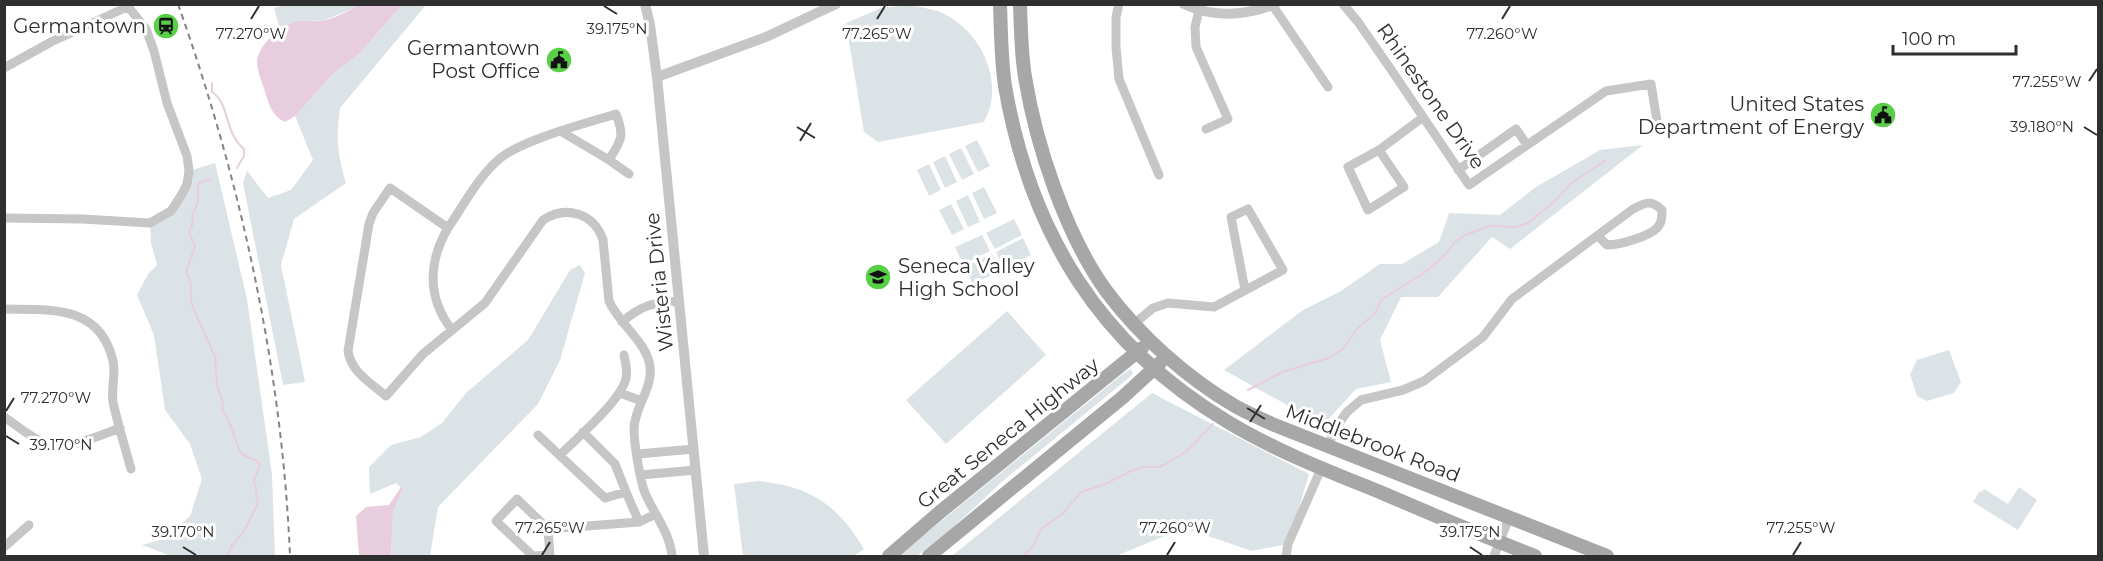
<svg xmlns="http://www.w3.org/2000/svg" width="2103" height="561" font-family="Montserrat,sans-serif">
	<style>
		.green { fill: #dce3e7 }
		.water { fill: #e8cddf }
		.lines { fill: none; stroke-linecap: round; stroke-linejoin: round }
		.stream { stroke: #e8cddf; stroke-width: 2 }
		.minor { stroke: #c6c6c6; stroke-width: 9 }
		.tertiary { stroke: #c6c6c6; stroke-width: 10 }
		.primary { stroke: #a7a7a7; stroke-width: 14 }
		.rail { stroke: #848484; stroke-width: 2; stroke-dasharray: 6 4.5; stroke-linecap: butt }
		.ticks { fill: none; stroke: #2f2f2f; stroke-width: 2 }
		.labels { text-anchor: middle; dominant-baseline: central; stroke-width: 6; stroke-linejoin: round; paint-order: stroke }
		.poi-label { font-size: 20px; fill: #2f2f2f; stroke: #fff; text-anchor: end }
		.street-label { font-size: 20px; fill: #2f2f2f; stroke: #fff }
		.ticks-label { font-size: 15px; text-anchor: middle; fill: #2f2f2f; stroke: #fff; stroke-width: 6; stroke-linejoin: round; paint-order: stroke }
	</style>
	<rect width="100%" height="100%" fill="#fff"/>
	<!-- green -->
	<path class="green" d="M286,4L361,5L323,21L303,20L289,25L280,30L274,8Z
		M402,5H426L340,108C336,137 337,154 346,183L294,219L281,265L305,382L283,385L243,183L247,171L268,198L291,190L313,160L295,116L334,73L360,53Z
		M907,5C921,7 936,9 948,16C983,35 1005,85 984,122L878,142L864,132L846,23L881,8Z
		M977,140L990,166L978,172L965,146Z
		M1643,145L1510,249L1492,237L1438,297H1401L1380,340L1391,382L1356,389L1323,425L1224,370L1303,310L1341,291L1380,264H1402L1439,242L1449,213L1500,215L1536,187L1600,150Z
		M961,148L974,174L962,180L949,154Z
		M945,156L957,182L945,188L933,162Z
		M215,163L247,299L272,474L275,556H171L142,545L164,539L190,516L202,479L190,444L165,410L154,335L137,295L148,274L157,265L151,243L150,223L171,211L189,171Z
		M929,164L941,190L929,196L917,170Z
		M984,187L997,213L984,219L972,193Z
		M968,195L980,222L968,227L956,201Z
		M951,204L964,229L952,235L939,210Z
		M1014,219L1022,235L995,249L986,233Z
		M982,235L990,251L963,264L955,247Z
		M1023,238L1031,255L1004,268L996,252Z
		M992,254L1000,271L973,284L965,267Z
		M580,265L585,273L560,360L538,404L438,507L430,556H391L393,512L403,489L396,483L370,494L369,467L391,445L421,437L442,423L466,393L528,340L570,270Z
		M1007,311L1046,355L946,444L906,400Z
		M1949,350L1961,382L1954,393L1927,401L1917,396L1910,374L1917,360Z
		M1131,369L1133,374L1125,381L1004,480L949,531L917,556H898L1124,373Z
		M1152,393L1309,474L1288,544L1252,551L1184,528L1116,556H952Z
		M758,481C810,486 837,504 864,549L854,556H743L734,484Z
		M2019,487L2037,500L2018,530L1973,502L1980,491L1982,492L1984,489L2008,504Z"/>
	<!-- water -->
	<path class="water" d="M361,4L402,5L360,53L334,73L295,116L285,122C271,116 268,101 264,88C261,80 257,70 257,61C259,43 283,24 299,21C307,19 315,22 322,21C335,19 349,10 361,4Z
		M401,487L403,489L393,512L391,556H359L356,516L366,507L389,505Z"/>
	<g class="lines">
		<!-- stream -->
		<path class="stream" d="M212,83V92C230,103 224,133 244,149V156L237,168
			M210,180L202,181L198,184V202L192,216L193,223L189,232L195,246L186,272C195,288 188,289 192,305L215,357L217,385L223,403L222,410L228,419L241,454L257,461L260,464L254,480L258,503L244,531L231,547L228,556
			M1248,390L1282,372L1329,358L1344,348L1356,330L1376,312L1382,299L1421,275L1439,261L1456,241L1465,235L1491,226L1516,227L1528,223L1556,200L1570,184L1605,161
			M1024,556L1034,545L1041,529L1062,514L1081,492L1105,484L1131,471L1144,467H1159L1164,465L1187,451L1213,424"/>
		<!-- minor -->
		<path class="minor" d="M1119,4L1116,17V47L1119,79L1159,175
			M1343,4L1358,22L1390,68L1469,185L1606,91L1651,84L1657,121
			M1273,6L1328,87
			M1199,10L1195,27L1196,47L1228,119L1206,129
			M4,68L51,42L127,7
			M1379,150L1404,187L1368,210L1348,167L1379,150L1422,118
			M609,160L629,174
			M1458,170L1516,129L1527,145
			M4,218L83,219L150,223L171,211L182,194L187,184L189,171L187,156L167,103L154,51L146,29L126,4
			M448,228C463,206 477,179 497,161C517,141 587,123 616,114C625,137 621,140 609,160L562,132
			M4,309C50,310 100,304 113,361C116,375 111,389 113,402C118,425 125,447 131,469
			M622,322C643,304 653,303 679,301
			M1135,323L1153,308L1168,303L1214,307L1283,270L1248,209L1231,217L1245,290
			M452,330C427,298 428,262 448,228L390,188L373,213L369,224L348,351C351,372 371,383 386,396L423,354L485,303L543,220C566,205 594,213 603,240L609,301C618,323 648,343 650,367C653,388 634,408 634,429C634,443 640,481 645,493C654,514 670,533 672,556
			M620,393L642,401
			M4,417C15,424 25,433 37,439C65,453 93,438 120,428
			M583,432L615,464L626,492
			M538,435L605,498L626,492L639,522
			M1328,445L1339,423L1347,412L1361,400L1403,390L1424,381L1483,337L1512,299L1633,209C1646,202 1651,200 1662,210C1662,217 1662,223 1657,228C1648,237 1619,245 1607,245L1598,236
			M638,454L694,449
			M560,455C577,438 622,400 626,378C628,370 625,362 624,355
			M640,475L696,470
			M548,529L517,499L496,521L533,556L550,555
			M4,547L29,525
			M550,556L548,529L639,522L656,514
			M1286,556L1288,544L1321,469
			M1494,556L1509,518"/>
		<!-- tertiary -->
		<path class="tertiary" d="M645,4L650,25L657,77L704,556
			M1184,4C1213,18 1246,16 1275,4
			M657,77L766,37L836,4"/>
		<!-- primary -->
		<path class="primary" d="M1000,4C1001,31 1001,59 1005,86C1030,232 1099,345 1228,422C1276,451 1328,471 1380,492C1431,514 1483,536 1535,556
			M1020,4C1021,29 1021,53 1025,77C1036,145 1066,236 1107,292C1140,336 1187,378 1235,406C1247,413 1260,418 1272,424L1607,556
			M889,556L940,512L1142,348
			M929,556L1123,397L1160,363"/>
		<!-- rail -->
		<path class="rail" d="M178,4C241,182 282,368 290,556"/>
	</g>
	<!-- ticks -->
	<path class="ticks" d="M604,6L617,14M251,19L259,6M877,19L885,6M1502,19L1510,6M2089,81L2097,69M797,127L815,138M2084,127L2097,135M800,141L811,123M1247,408L1265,419M6,411L14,398M1250,422L1261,405M6,436L19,444M183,547L196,555M1470,547L1482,555M542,555L550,542M1167,555L1175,542M1793,555L1801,542"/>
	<!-- icons -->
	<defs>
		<symbol id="station-disc" viewBox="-11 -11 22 22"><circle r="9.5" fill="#59cf48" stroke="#fff"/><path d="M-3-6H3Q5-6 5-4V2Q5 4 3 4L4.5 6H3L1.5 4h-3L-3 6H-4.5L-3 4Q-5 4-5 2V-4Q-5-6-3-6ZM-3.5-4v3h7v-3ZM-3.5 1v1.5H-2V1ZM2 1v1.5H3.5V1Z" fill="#111"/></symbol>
		<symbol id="civic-disc" viewBox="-11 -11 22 22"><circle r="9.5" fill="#59cf48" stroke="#fff"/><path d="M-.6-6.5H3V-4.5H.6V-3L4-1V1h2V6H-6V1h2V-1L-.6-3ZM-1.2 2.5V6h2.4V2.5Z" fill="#111"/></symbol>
		<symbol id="school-disc" viewBox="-11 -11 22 22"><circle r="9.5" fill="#59cf48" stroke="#fff"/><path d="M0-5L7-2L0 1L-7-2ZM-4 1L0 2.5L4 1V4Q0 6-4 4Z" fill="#111"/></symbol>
	</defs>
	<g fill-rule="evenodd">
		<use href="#station-disc" x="151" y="11" width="30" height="30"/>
		<use href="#civic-disc" x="544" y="45" width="30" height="30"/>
		<use href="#civic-disc" x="1868" y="100" width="30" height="30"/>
		<use href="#school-disc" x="863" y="262" width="30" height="30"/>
	</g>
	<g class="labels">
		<!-- poi labels -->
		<g class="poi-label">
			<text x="146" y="26">Germantown</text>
			<text x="540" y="48">Germantown<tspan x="540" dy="23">Post Office</tspan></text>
			<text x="1864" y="104">United States<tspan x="1864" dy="23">Department of Energy</tspan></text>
			<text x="898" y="266" text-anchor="start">Seneca Valley<tspan x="898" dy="23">High School</tspan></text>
		</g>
		<!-- street labels -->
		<g class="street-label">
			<text transform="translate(1431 96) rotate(55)">Rhinestone Drive</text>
			<text transform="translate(659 282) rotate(-96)">Wisteria Drive</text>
			<text transform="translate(1008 433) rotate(-39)">Great Seneca Highway</text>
			<text transform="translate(1373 443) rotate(21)">Middlebrook Road</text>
		</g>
	</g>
	<g class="ticks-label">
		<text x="617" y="34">39.175°N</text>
		<text x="251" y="39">77.270°W</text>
		<text x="877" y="39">77.265°W</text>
		<text x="1502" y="39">77.260°W</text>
		<text x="2047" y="87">77.255°W</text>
		<text x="2042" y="132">39.180°N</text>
		<text x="56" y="403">77.270°W</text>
		<text x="61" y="450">39.170°N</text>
		<text x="550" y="533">77.265°W</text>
		<text x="1175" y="533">77.260°W</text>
		<text x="1801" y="533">77.255°W</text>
		<text x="183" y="537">39.170°N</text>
		<text x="1470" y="537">39.175°N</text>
	</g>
	<!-- border -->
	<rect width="2103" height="561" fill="none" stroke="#2f2f2f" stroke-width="12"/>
	<!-- scale -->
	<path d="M1893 45v9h123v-9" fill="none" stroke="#2f2f2f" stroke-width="3"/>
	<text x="1902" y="45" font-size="18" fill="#2f2f2f" stroke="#ffffff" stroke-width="4.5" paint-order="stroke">100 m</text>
</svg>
